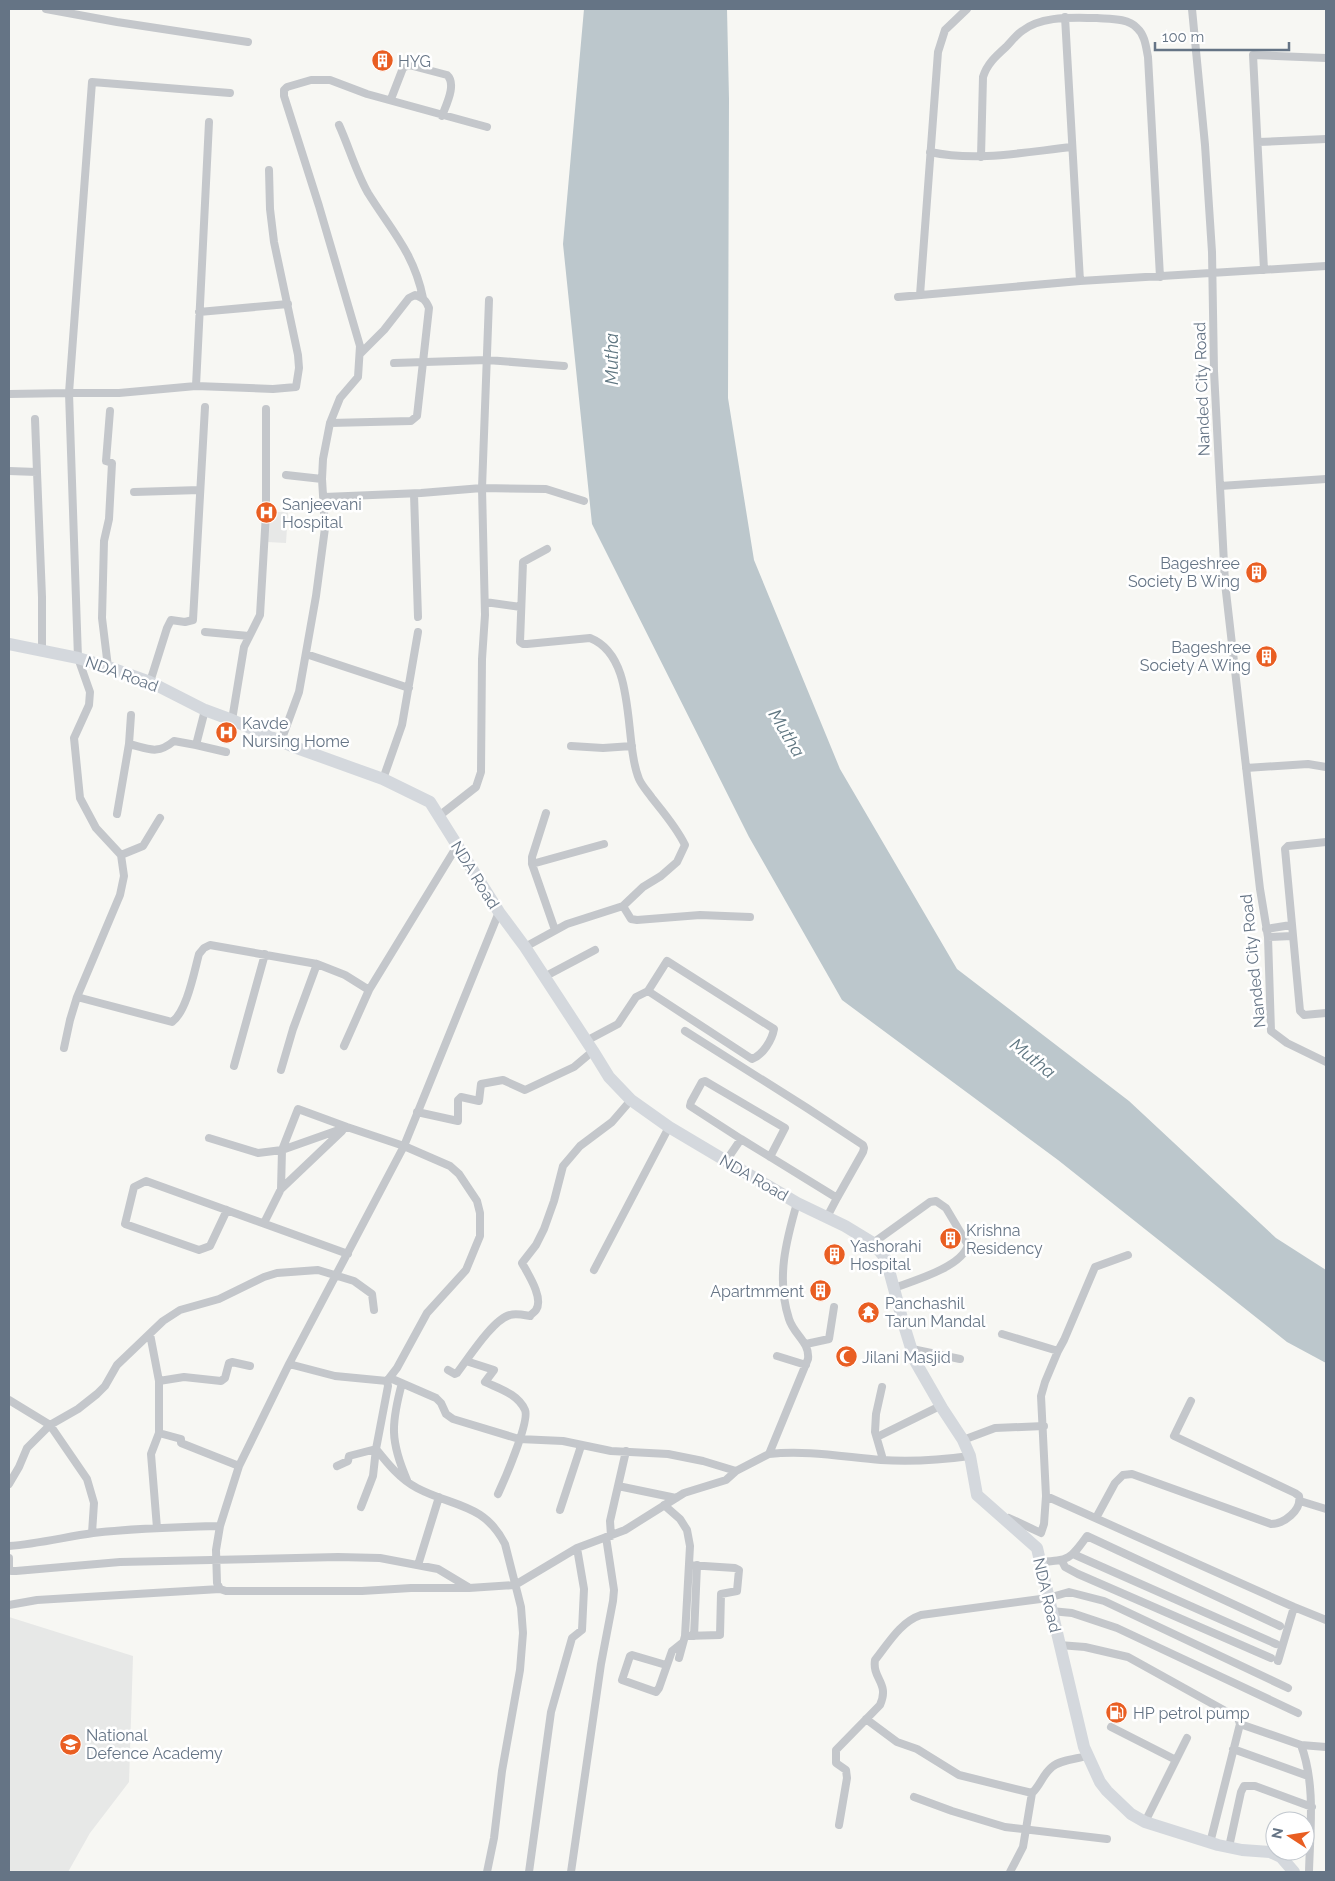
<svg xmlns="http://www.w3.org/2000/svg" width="1335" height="1881" font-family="Raleway,sans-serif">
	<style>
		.built { fill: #e7e8e7 }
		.water { fill: #bcc7cc }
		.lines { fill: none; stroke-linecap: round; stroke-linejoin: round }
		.street { stroke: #c4c7cb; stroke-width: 8 }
		.primary { stroke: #d4d8dd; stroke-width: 12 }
		.labels { text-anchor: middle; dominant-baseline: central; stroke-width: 5; stroke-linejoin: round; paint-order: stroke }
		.poi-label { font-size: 16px; fill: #657485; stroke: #fff; text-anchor: start }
		.street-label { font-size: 16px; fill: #657485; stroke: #fff }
		.water-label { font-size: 18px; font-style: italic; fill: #607782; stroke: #fff }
	</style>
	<rect width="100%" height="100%" fill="#f7f7f3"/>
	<!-- built -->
	<path class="built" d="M268,512H288L286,543L267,542Z
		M9,1617L133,1656L129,1782L90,1833L68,1872H9Z"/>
	<!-- water -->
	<path class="water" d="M584,9H727L729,99L728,398L754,560L840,769L957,969L1129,1101L1276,1238L1326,1270V1363L1287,1342L1058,1160L842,1000L749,837L592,524L563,244Z"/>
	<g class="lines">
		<!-- street -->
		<path class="street" d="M46,9L117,22L248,42
			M1192,9L1205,145L1212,252L1214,371L1225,583L1260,889L1268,937L1271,1031L1287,1043L1326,1062
			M1065,17L1080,281
			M391,99L403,68L409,65L447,75C457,84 446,105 442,116
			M339,125C349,147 356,172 368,193C391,230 414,253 423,298
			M1258,142L1326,139
			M930,152C977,162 1025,152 1072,147
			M981,157L983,77C987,64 996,56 1006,47C1011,42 1016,35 1022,31C1042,15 1074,18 1097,18C1110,19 1128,18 1137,28C1145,35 1146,47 1148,57L1160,277
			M269,170L270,209L274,242L298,355L299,368L296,387L273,389L196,386L119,393H69L78,658L90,692L89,705L74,738L80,798L96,828L121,855L124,876L120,895L77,997L172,1022C187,1011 194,972 199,954L204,948L210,945L317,964L345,975L369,990L457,846
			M1264,270L1253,55L1326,58
			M920,295L938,52L945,30L967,9
			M898,297L1080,281L1326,266
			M199,312L288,304
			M394,363L487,360L564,366
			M196,386L209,122
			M9,394L69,393L92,82L230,93
			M35,419L37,472
			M330,423L411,421L417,416L429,308C426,300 423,298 415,295L409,298L384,330L360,354
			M9,471L37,472L42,597V651
			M286,475L322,479
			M1220,486L1326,479
			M134,492L200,490
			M414,494L418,617
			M324,497L421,493L482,488L546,489L584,501
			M485,602L521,607
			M205,632L249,636
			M306,654L409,688
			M108,667L102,618L104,541L109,519L112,463L106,461L110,411
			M150,682L167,628L171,620L185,622L193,620L205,407
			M205,710L196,745L226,752
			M232,720L244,647L260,615L266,513V409
			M281,741L299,692L316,596L325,528L322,479L323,459L330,423L340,398L358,377L360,346L319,206L284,96V90L287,87L311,80H330L367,94L487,127
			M129,744L131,715
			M571,746L603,748L632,746
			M1246,768L1308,764L1326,767
			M383,779L402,725L418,632
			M546,813L532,857V864L555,930
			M117,814L129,744C149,749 157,755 174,741L196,745
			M439,816L476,787L481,772L482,659L485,615L482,488L489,300
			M1326,842L1288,846L1285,849L1300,1011L1304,1015L1326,1013
			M121,855L143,846L160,818
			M532,864L604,844
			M623,906L631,919L637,920L700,915L750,917
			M1266,929L1291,925
			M1268,937L1292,936
			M525,947L567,924L623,906L643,887L661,876L677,862L685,845C677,828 664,813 652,798C648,792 642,786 639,779C623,740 638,657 590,638L527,644H523L520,642L523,562L547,549
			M544,977L595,950
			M685,1031L807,1108L863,1145L864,1148L863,1152L837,1198
			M586,1041L618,1024L636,997L648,991L752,1059C763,1055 772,1040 774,1029L667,961L648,991
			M344,1046L369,990
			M64,1048L70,1020L77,997
			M234,1066L265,954
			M281,1070L293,1029L317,964
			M417,1112L458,1121V1100L461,1097L479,1101L481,1084L503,1080L525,1090L574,1067L593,1051
			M209,1138L258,1153L282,1150L347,1127
			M741,1139L690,1106L691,1102L702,1082L705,1081L785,1128L770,1157
			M726,1161L741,1139L837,1198L827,1217
			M281,1189L282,1150L298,1109L347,1127L404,1146L450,1166L459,1174L477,1201L480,1213V1236L466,1270L427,1313L397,1368L387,1381
			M227,1210L210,1246L199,1250L125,1224L134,1187L146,1181L348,1254
			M264,1223L281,1189L342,1131
			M873,1243L930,1202L936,1201L946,1208L968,1245C962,1267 913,1281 894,1288
			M1128,1255L1095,1267L1064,1340L1058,1351L1045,1382L1041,1396L1046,1496L1294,1607L1326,1620
			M594,1270L669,1127
			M150,1334L159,1381V1433L151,1454L157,1528
			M1002,1334L1058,1351
			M806,1344L829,1339L834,1307
			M912,1349L960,1359
			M777,1356L806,1365
			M466,1361L494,1370L485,1382C500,1389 518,1394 525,1410C530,1421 504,1481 498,1494
			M289,1364L335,1376L387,1381L388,1386L376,1449L373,1476L361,1507
			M448,1370L455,1374L457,1373C468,1359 493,1319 510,1315C516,1313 524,1315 530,1316C530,1315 536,1311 536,1310C544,1298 528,1274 522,1263L536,1245L544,1229L554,1201L563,1166L580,1146L612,1122L631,1100
			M390,1378L436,1398L441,1403L446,1414L453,1419L519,1439L563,1441L611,1451L668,1454L703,1461L736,1471
			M159,1381L184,1377L221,1381L225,1378L229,1363L232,1362L250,1366
			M402,1383C391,1424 390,1441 407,1480
			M882,1387L876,1414L875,1432L882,1456
			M9,1400L50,1425L87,1479L94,1503L92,1533
			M159,1433L181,1439V1443L239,1466
			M877,1437L940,1406
			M963,1440L995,1428L1044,1426
			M769,1454C807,1450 844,1457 881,1460C911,1462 941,1460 970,1456
			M337,1466L348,1461L349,1456L376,1449C388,1464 400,1479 417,1488C453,1507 484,1503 505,1544L521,1607L523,1633L520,1670L502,1771L494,1838L487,1872
			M9,1484L19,1467L27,1448L50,1425L78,1409L97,1394L105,1386L117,1365L163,1321L180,1310L219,1299L264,1277L277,1273L318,1270L354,1281L372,1294L374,1310
			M618,1486L676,1498
			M1300,1501L1326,1509
			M664,1505L680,1519L687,1530L690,1546L685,1636L679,1658
			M560,1510L581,1446
			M1009,1518L1041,1533L1044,1524L1046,1496
			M1096,1518L1115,1483L1123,1475L1132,1474L1271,1524C1284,1524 1302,1510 1299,1496L1295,1493L1174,1436L1191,1401
			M611,1536L610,1521L626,1451
			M9,1546C37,1544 65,1537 93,1533C135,1528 178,1527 220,1526
			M1073,1554L1276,1644
			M9,1558V1568L11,1571H16L120,1562L338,1557L380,1558L438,1569L468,1587
			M1062,1561L1065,1567L1078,1574L1271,1658
			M1040,1562C1069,1560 1070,1560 1087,1536L1280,1626
			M418,1565L439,1497
			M220,1589L217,1583L216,1550L220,1526L239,1466L289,1364L404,1146L499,912
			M9,1605L37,1600L220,1589L226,1591H362L411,1588H469L515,1585L577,1548L625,1530L684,1493L726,1480L736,1471L769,1454L808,1359C810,1342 794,1335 789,1319C776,1279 786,1241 797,1203
			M1051,1611L1072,1613L1117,1628L1298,1713
			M685,1636L720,1635L721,1594L737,1591L739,1570L735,1568L689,1565
			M694,1636L697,1565
			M1059,1645L1085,1647L1128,1657L1238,1718L1240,1724L1210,1843
			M1278,1661L1294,1607
			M666,1665L632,1655L630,1656L622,1680L656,1692L659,1688L672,1651L682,1643
			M866,1719L897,1742L917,1749L959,1775L1032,1793L1023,1847L1010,1872
			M1240,1724L1301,1745C1316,1785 1310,1830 1309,1872
			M1111,1727L1176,1760
			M1301,1745L1326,1747
			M1233,1749L1308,1776
			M1032,1793C1040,1786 1043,1774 1052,1767C1060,1760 1076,1759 1087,1756
			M914,1797L952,1811L1005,1827L1107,1839
			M1145,1822L1187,1738
			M839,1825L847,1778L846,1770L836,1763V1750L880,1705C890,1683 872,1679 875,1660C888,1644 900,1622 921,1615L1048,1598L1069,1592L1104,1601L1288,1688
			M1229,1847L1241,1792L1244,1786H1255L1312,1807
			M529,1872L551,1712L572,1638L582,1630L584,1589L577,1548
			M571,1872L601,1664L613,1601L614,1590L606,1537"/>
		<!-- primary -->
		<path class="primary" d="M9,644L78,658L108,667L150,682L205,710L232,720L294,747L383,779L430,802L499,912L525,947L593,1051L609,1077L631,1100L669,1127L797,1203L845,1226L873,1243L886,1259L903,1322L915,1361L942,1408L963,1440L970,1456L977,1495L1037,1548L1084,1747L1100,1782L1107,1791L1131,1814L1145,1822L1218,1845L1242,1850L1270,1852L1281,1857L1294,1872"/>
	</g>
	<!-- icons -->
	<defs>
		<symbol id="building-disc" viewBox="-11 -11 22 22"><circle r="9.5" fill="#e95e22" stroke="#fff"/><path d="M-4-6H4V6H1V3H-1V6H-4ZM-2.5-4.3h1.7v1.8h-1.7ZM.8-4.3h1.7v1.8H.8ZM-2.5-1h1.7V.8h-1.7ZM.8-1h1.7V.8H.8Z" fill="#fff"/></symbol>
		<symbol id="hospital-disc" viewBox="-11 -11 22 22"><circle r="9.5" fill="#e95e22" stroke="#fff"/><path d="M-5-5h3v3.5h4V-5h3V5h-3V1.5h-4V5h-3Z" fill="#fff"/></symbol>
		<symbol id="temple-disc" viewBox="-11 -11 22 22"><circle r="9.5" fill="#e95e22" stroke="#fff"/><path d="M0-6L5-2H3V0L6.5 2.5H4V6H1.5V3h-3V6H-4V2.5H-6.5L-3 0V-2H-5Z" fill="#fff"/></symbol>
		<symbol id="mosque-disc" viewBox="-11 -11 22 22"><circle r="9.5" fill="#e95e22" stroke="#fff"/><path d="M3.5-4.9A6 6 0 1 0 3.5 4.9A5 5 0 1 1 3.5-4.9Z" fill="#fff"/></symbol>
		<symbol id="fuel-disc" viewBox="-11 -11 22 22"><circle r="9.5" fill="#e95e22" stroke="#fff"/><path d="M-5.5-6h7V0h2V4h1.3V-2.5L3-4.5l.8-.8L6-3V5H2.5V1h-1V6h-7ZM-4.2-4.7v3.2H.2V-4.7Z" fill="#fff"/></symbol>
		<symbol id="university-disc" viewBox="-11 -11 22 22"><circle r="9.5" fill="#e95e22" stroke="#fff"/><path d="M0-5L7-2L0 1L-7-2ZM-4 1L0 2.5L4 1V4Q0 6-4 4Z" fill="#fff"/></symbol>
	</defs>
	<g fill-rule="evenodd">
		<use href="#building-disc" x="370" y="48" width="25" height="25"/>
		<use href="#hospital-disc" x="254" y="500" width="25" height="25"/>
		<use href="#building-disc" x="1244" y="560" width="25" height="25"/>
		<use href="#building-disc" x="1254" y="644" width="25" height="25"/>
		<use href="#hospital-disc" x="214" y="720" width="25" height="25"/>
		<use href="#building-disc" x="938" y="1226" width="25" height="25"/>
		<use href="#building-disc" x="822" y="1242" width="25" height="25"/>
		<use href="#building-disc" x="808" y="1278" width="25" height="25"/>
		<use href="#temple-disc" x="856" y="1300" width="25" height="25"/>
		<use href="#mosque-disc" x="834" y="1344" width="25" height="25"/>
		<use href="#fuel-disc" x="1104" y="1700" width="25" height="25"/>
		<use href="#university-disc" x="58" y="1732" width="25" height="25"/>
	</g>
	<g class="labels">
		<!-- poi labels -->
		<g class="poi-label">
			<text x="398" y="61">HYG</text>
			<text x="282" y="504">Sanjeevani<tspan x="282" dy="18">Hospital</tspan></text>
			<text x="1240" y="563" text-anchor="end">Bageshree<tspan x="1240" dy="18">Society B Wing</tspan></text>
			<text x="1251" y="647" text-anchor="end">Bageshree<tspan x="1251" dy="18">Society A Wing</tspan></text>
			<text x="242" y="723">Kavde<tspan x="242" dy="18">Nursing Home</tspan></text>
			<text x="966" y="1230">Krishna<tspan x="966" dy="18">Residency</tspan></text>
			<text x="850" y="1246">Yashorahi<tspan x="850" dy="18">Hospital</tspan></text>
			<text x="804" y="1291" text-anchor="end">Apartmment</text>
			<text x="885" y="1303">Panchashil<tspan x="885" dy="18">Tarun Mandal</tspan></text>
			<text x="862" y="1357">Jilani Masjid</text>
			<text x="1133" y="1713">HP petrol pump</text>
			<text x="86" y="1735">National<tspan x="86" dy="18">Defence Academy</tspan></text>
		</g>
		<!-- street labels -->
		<g class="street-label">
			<text transform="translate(1202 389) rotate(-92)">Nanded City Road</text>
			<text transform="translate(122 674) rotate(20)">NDA Road</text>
			<text transform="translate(475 875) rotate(58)">NDA Road</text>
			<text transform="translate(1253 961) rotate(-96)">Nanded City Road</text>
			<text transform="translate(754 1178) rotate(30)">NDA Road</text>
			<text transform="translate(1047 1595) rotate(77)">NDA Road</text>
		</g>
		<!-- water labels -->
		<g class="water-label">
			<text transform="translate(611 359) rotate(-90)">Mutha</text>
			<text transform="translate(787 733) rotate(59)">Mutha</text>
			<text transform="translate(1033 1058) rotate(39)">Mutha</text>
		</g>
	</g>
	<!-- border -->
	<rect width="1335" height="1881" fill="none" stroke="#657485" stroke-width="20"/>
	<!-- north arrow -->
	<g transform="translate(1290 1836) rotate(282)"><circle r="24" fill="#ffffff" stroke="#c1c7ce"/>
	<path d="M0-4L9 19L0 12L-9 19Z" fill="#e95e22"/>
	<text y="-8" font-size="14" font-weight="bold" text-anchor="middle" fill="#657485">N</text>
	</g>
	<!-- scale -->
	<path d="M1155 42v8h134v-8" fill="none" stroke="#657485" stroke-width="2.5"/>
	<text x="1162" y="42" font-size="15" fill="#657485" stroke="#ffffff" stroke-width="4" paint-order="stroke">100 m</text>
</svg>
